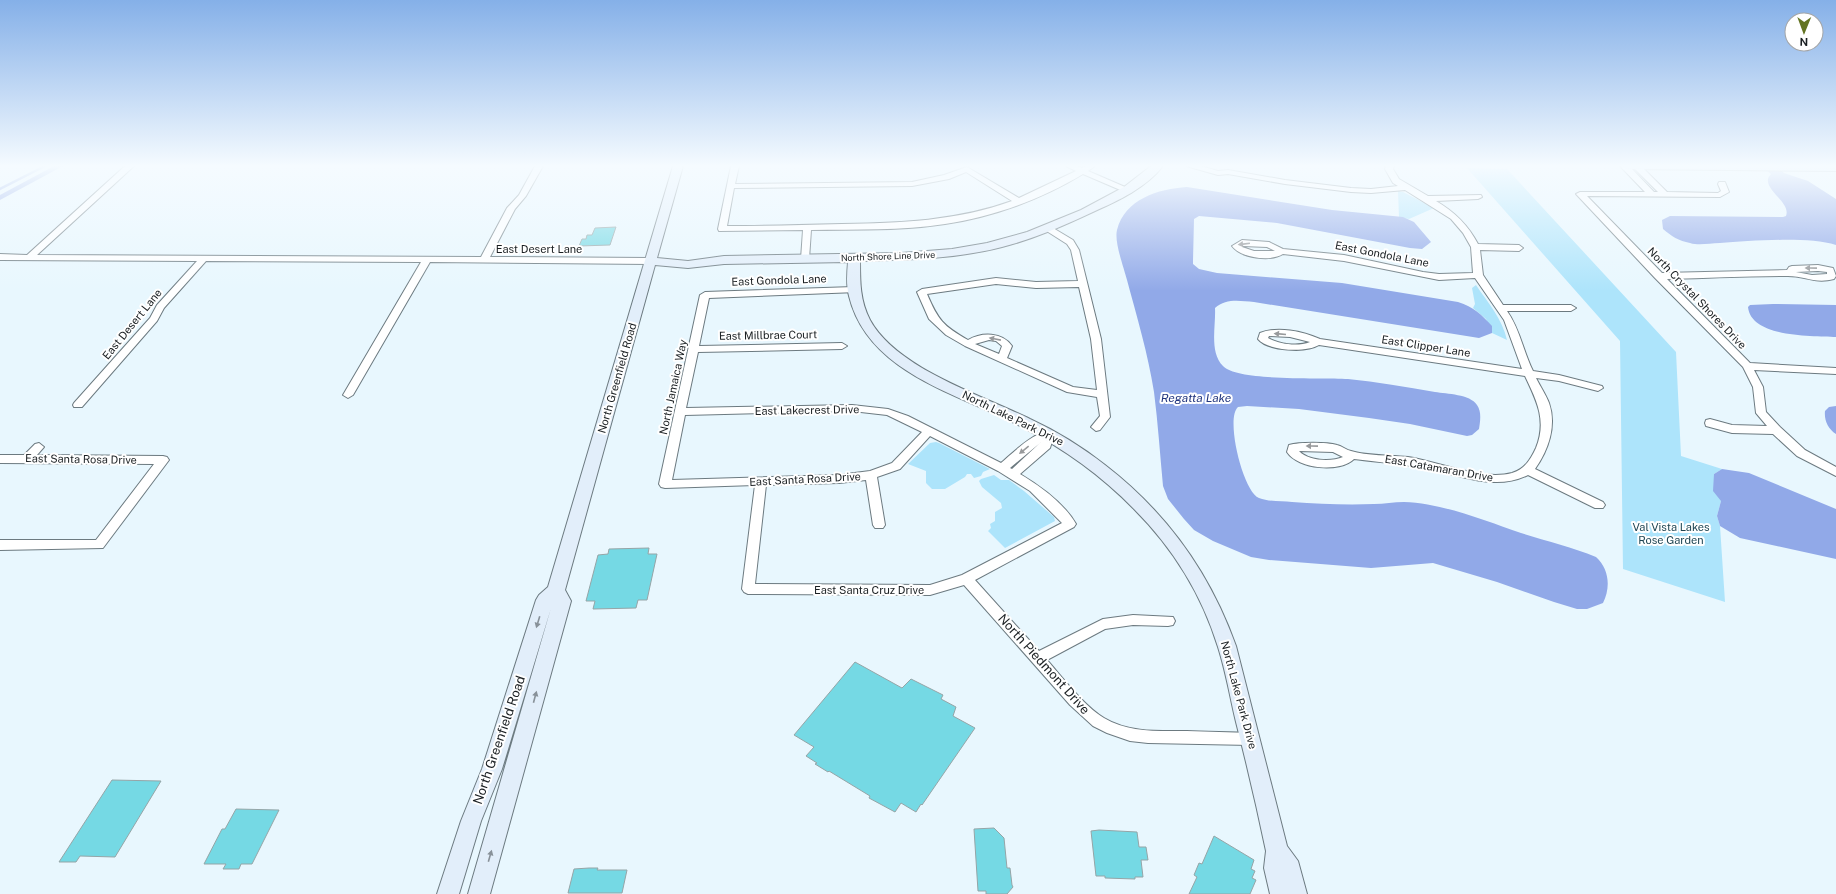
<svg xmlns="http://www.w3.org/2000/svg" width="1836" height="894" font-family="'Public Sans',sans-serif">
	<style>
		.green { fill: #ade4fb }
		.water { fill: #91a9e8 }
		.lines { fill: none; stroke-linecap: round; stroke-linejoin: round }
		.stream { stroke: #91a9e8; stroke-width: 2.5 }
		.canal { fill: #91a9e8; fill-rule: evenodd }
		.building { fill: #75d9e4; stroke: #95a5a7 }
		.street-casing { stroke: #6c7a80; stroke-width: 2 }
		.secondary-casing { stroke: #6c7a80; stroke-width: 2 }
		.street { fill: #fff; fill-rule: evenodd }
		.secondary { fill: #e2eefa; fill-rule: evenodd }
		.oneway { fill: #989a9c }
		.oneway2 { fill: #889199 }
		.labels { text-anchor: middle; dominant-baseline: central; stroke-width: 4; stroke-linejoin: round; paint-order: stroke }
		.far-street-label { font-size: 9px; fill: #1a1f22; stroke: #fff }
		.street-label { font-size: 11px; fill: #1a1f22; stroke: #fff }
		.park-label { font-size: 11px; fill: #1d4452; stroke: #fff }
		.water-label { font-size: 12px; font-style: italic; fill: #21357e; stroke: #fff }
		.near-street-label { font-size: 13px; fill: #1a1f22; stroke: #fff }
	</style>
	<rect width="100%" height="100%" fill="#e8f7fe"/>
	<!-- green -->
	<path class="green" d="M1467,168L1507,169L1676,352L1681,456L1722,469L1714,474L1721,501L1717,516L1720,526L1725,602L1623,569L1620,341Z
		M1398,191L1403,192L1434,208L1409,219L1399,217Z
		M1476,285C1488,303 1502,318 1507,340L1492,333L1486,319L1473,308L1475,304L1472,288Z
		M936,442L939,443L990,469L983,472L981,476L974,478L971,474H967L965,477L945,489H932L926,483V471L908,464L930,443Z
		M994,475L1001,480H1009L1024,491L1054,517L1055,521L1005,548L988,531L991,528L990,524L995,521V512L1002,508L1001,503L982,487L979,481L981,479Z"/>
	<!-- water -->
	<path class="water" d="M1762,166H1776L1784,173L1808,181L1836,199V245C1807,236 1751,241 1720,243C1709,243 1700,246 1690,243C1679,241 1671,236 1663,229L1662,220L1670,216L1783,217L1786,216C1791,203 1766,191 1768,179C1768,177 1770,176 1771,174Z
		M1187,187L1332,210L1403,217L1414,222L1431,242L1422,249L1410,248L1277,223L1199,216L1194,219L1193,261V264L1199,269L1217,273L1342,283L1458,302C1474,307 1481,314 1492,326V333L1479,338L1254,302C1240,301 1226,298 1215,308C1216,326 1209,352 1223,366C1238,382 1324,377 1348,379C1377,382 1406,387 1435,392C1447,394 1470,394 1477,405C1482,412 1480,422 1479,429L1472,435L1467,436L1410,424L1369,418L1299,409L1247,406L1238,407C1225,418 1243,492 1259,498C1269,502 1282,501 1292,502C1319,504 1347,505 1374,504C1384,504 1394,502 1404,502C1442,503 1486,521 1521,533C1546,541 1572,547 1596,557C1609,569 1611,587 1603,603L1587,609H1577L1554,602L1497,582L1433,563L1371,568L1269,560L1251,557L1213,541L1194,530L1184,519L1168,499L1163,486C1160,455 1158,423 1154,392C1148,354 1137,317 1127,280C1124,268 1114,242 1117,230C1125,199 1158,189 1187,187Z
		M1773,304L1836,305V337C1814,336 1751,338 1748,307L1750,305Z
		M1836,406V434C1828,429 1824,420 1825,411L1829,407Z
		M1722,469L1749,473L1836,509V559L1740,538L1720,526L1717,516L1721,501L1713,491L1714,474Z"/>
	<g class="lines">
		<!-- stream -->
		<path class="stream" d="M0,189L45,166"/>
		<!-- canal -->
		<path class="canal" d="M54,166H63L0,200V195Z"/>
	</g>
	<!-- building -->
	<path class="building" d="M616,227L610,245L579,246L582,239H586L587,235H592L595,228Z
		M649,548L648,554H657L647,600H638L636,608L593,609L595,601H586L598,555L608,554L609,549Z
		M855,662L902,688L911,679L943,695L941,699L956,707L953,716L975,728L922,805L921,804L916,812L901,803L895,812L869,798L870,796L829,771L828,772L815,764L817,763L806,756L814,747L794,735Z
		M112,780L161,781L115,857L80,856L76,862H59Z
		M236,809L279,810L252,864H241L239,869H223L226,864H204L222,829H225Z
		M994,828L1004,838L1007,868H1010L1012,885L1013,887L1007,894H986V891H978L974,829Z
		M1099,830L1137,832L1139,847H1146L1148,860H1141L1143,877H1135V879L1105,878V876H1096L1091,831Z
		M1214,836L1254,860L1251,869L1255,871L1252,878L1256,880L1250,894H1189L1197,877L1194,875L1199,863L1202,864Z
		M589,868H598L597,870H627L622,893H568L574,869Z"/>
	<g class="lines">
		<defs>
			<path id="street" d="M125,166H134L37,255L481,257L507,208L519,195L535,166H543L526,196L515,209L490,257L651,258L655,261L651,264L430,262L353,395L348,398L343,395L421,262L206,261L164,308L157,321L82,407H74L73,405L74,403L150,318L157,305L197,261L0,260V254L27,255Z
				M731,166H739L735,184L912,182L944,175L967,167L1019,198L1076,171L1066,166H1077L1082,168L1085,166H1095L1088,171L1132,190L1128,192H1125L1083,174C1042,199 993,217 945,224C901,231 856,229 811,230L809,259L805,262L801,259L803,230L719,231L718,229ZM966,172L1012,201C957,221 900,223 842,224C804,225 765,226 727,226L734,188L912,186L949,179Z
				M1186,166H1201L1218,171L1228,170L1285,180L1351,188L1371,189L1398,186L1393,183L1385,169L1386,166H1394L1393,169L1399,179L1428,196L1481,195L1482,197L1478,199L1436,201C1455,212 1468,225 1478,244L1519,245L1523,248L1519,251L1480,250L1483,275L1503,305H1571L1576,308L1571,311H1507C1520,329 1523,351 1533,371L1559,375L1602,386L1603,388L1598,391L1559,381L1536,378C1540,386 1546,395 1549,403C1557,426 1548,451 1535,469L1603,502L1605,505L1603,508H1595L1528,475C1494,492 1459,474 1424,468C1401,464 1377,462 1354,459C1340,473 1298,469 1287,452L1289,445C1299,442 1327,442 1337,445C1342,446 1346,450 1351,451C1366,456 1391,455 1408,457C1440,462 1481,481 1512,473C1525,469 1531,459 1536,448C1547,421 1537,401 1525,376L1319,345C1306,353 1268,351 1258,339L1260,333C1277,326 1303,331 1320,339L1522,369L1504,320L1475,278L1439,280L1344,261L1283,254C1270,262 1241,258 1232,246L1242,240L1269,242L1283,249L1344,255L1423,272L1439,274L1473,273L1471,247L1463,233L1451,219L1405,190L1371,193L1351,192L1285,184L1228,174L1218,175ZM1243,246L1267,247L1275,251H1254L1242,247ZM1269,336L1290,337L1310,342C1297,347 1279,344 1268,338ZM1299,451L1333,452L1343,457C1331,462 1308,461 1299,451Z
				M1620,166H1629L1654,192H1658L1632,166H1641L1667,192L1718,193L1721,191L1718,184L1719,182H1725L1729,192L1720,197L1587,196L1662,273L1787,270L1789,267L1792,266L1818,265L1833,268L1836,276L1834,279C1815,284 1805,276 1788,276C1748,276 1708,278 1667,279L1750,363L1836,368V374L1754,370L1763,387L1766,412L1780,427L1805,450L1836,467V476L1797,456L1773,434L1732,433L1706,426L1705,423L1706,420L1710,419L1732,425L1767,426L1756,413L1753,387L1743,367L1655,278L1576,194L1580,192H1645ZM1818,271L1827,272V274L1812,275L1796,272Z
				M1048,225L1073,240L1079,250L1101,339L1110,417L1100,430L1096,431L1091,427L1100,416L1097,397L1067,392L965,346L946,335L929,319L917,292L922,289L996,278L1036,282L1078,281L1071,250L1067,244L1045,230L1044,228ZM996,284L1036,288L1079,287L1091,339L1097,390L1073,387L1007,358L1012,346C1002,332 982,332 968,340C943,326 938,320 927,294ZM989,340L996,341L1002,346L999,354L975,344Z
				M854,287L859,290L857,292L709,298L699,346L842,343L847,346L842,349L698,352L686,408L852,405L888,409L908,416L1001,463C1013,453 1037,428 1053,432L1054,435L1050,448L1020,474C1040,486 1064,503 1076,524L1074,527L975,580L1039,651L1103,619L1133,615L1173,617L1175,621L1173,625L1168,626L1133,625L1105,629L1047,660C1062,677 1084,706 1104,718C1129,733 1159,731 1187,731C1208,732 1230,732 1251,733L1256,734L1258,739L1256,744L1251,745L1148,743L1130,741L1107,733L1093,726L1070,705L964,585L930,595L748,594L744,592L742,589L755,485L665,488L661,487L659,484L700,295L705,292ZM852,411L887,415L922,432L892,463L870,471L839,475L672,480L685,415ZM930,436L998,471L1030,491L1062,523L962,575L930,585L755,584L766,485L839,483L866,480L873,525L875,528H883L885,525L877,477L900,469ZM1041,442L1012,469L1010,468L1040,443Z
				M39,443L44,447L37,455L163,456L167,457L169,460L103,548L0,550V540H96L154,464L0,463V455H24L35,444Z"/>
			<path id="secondary" d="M673,166H683L657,258L688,261L724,256L901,253L952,249L987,243L1027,232L1081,210L1124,187L1151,166H1163C1147,187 1118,201 1095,211C1065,225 1034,239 1002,247C956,259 907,260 860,261C860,282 860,301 870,320C897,369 982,395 1030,419C1056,431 1082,447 1105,465C1166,512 1210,573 1236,646L1287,846L1298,861L1307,894H1270L1264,868L1266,851C1257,808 1247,765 1236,722C1230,697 1226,672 1218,647C1202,595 1173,548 1134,509C1102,476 1063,448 1022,427C960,394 868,374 849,296C846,285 847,273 848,262L724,264L688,268L655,265L565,590L571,601L490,894H468L551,608L502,769L481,821L459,894H437L461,821L482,769L536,600L539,595L548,587Z
				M1621,166H1836V171L1626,169Z"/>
		</defs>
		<!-- street casing -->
		<use href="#street" class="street-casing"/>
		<!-- secondary casing -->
		<use href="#secondary" class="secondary-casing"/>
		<!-- street -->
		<use href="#street" class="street"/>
		<!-- secondary -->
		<use href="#secondary" class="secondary"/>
	</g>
	<!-- one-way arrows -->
	<defs><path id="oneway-solid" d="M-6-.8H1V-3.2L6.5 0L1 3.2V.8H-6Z"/></defs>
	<g class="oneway">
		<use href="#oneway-solid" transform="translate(1244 244) rotate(173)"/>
		<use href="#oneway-solid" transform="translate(1811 268) rotate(-179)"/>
		<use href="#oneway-solid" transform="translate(1280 334) rotate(-175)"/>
		<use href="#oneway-solid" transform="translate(995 339) rotate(-169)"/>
		<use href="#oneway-solid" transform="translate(1312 446) rotate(-179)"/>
		<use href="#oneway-solid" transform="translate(1024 450) rotate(141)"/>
	</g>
	<g class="oneway2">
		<use href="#oneway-solid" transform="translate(538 622) rotate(107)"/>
		<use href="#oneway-solid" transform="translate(535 697) rotate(-75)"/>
		<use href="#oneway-solid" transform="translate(490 856) rotate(-74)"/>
	</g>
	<!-- sky -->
	<linearGradient id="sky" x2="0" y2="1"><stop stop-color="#85b0e8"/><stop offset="0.57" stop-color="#f5fbff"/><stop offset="1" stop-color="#f5fbff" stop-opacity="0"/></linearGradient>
	<rect width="1836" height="291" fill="url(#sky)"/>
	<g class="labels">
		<!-- far-street labels -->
		<g class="far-street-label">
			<text transform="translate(888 256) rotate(-2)">North Shore Line Drive</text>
		</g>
		<!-- street labels -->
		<g class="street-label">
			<text x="539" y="249">East Desert Lane</text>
			<text transform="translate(1382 254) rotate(11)">East Gondola Lane</text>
			<text transform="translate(779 280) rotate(-2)">East Gondola Lane</text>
			<text transform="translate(1697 298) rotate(46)">North Crystal Shores Drive</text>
			<text transform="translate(132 324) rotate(-51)">East Desert Lane</text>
			<text transform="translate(768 335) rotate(-1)">East Millbrae Court</text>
			<text transform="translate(1426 346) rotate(9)">East Clipper Lane</text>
			<text transform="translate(617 378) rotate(-74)">North Greenfield Road</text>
			<text transform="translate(673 387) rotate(-78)">North Jamaica Way</text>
			<text transform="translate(807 410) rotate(-1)">East Lakecrest Drive</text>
			<text transform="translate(1013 418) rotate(26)">North Lake Park Drive</text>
			<text transform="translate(81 459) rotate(1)">East Santa Rosa Drive</text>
			<text transform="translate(1439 468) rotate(10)">East Catamaran Drive</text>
			<text transform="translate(805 479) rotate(-3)">East Santa Rosa Drive</text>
			<text x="869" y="590">East Santa Cruz Drive</text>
			<text transform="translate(1239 695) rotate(75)">North Lake Park Drive</text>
		</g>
		<!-- park labels -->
		<g class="park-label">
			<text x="1671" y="527">Val Vista Lakes<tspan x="1671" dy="13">Rose Garden</tspan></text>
		</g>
		<!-- water labels -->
		<g class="water-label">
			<text x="1196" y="398">Regatta Lake</text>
		</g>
		<!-- near-street labels -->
		<g class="near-street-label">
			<text transform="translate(1044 664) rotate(48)">North Piedmont Drive</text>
			<text transform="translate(499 740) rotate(-71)">North Greenfield Road</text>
		</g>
	</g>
	<!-- north arrow -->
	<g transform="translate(1804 32) rotate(181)"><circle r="19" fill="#ffffff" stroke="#a3a5a7"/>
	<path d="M0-3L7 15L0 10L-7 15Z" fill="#637422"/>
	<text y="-6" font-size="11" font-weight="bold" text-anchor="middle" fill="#1a1f22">N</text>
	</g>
</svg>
